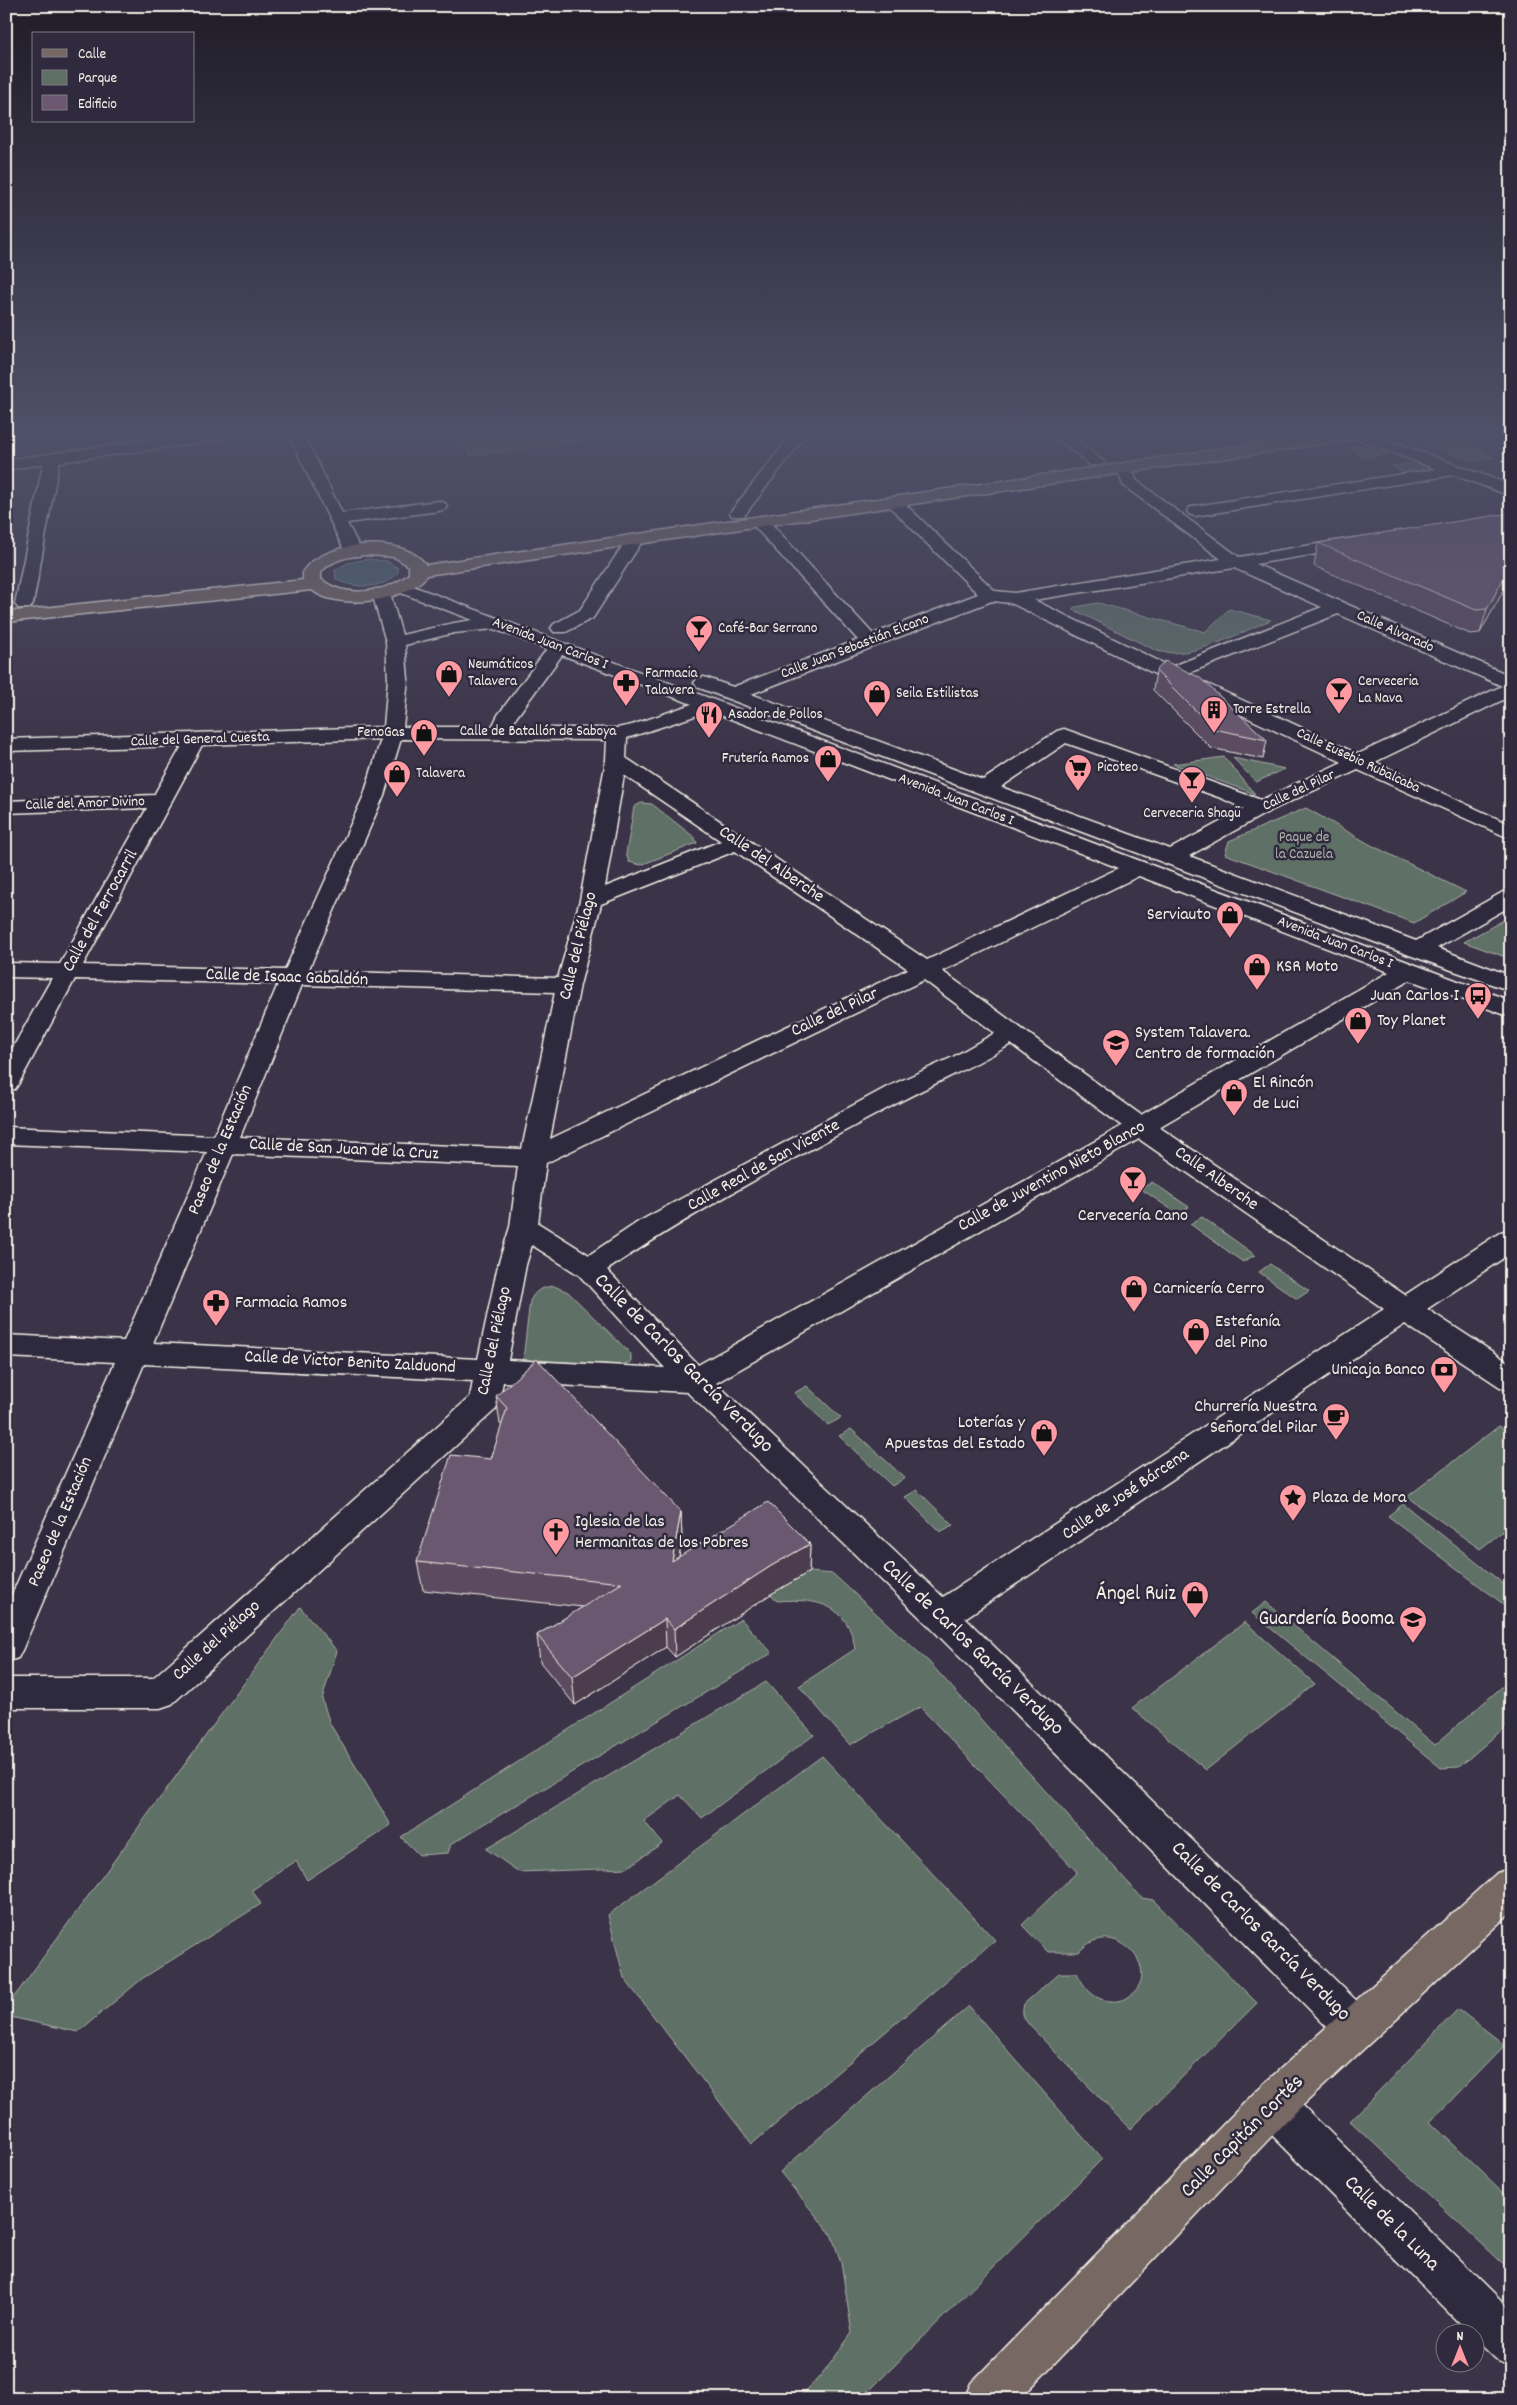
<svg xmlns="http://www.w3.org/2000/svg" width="1517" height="2405" font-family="Dekko,sans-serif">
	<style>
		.green { fill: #5e6f66; stroke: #a9b0a7 }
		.water { fill: #4a6371; stroke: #8e9ca1 }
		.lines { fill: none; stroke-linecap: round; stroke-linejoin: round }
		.minor-casing { stroke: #f4f1e8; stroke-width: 3 }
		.major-casing { stroke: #f4f1e8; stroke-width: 3 }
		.minor { fill: #2f2a3d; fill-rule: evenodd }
		.major { fill: #776864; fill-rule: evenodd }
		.wall { fill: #5c4c60; stroke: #f4f1e8 }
		.shaded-wall { fill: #4b3e4e; stroke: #f4f1e8 }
		.building { fill: #6b5870; stroke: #f4f1e8 }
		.labels { text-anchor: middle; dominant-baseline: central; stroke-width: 5; stroke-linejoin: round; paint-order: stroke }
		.far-poi-label { font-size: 15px; fill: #f4f1e8; stroke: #2f2a3d; text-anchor: start }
		.far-street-label { font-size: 15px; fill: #f4f1e8; stroke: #2f2a3d }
		.far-park-label { font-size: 15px; fill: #b0b6ae; stroke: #2f2a3d }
		.street-label { font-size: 18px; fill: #f4f1e8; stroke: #2f2a3d }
		.poi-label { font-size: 18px; fill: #f4f1e8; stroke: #2f2a3d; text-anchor: start }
		.near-street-label { font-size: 21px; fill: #f4f1e8; stroke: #2f2a3d }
		.near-poi-label { font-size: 21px; fill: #f4f1e8; stroke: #2f2a3d; text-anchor: end }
	</style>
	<rect width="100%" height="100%" fill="#3b3347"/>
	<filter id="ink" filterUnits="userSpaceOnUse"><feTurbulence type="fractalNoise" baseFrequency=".02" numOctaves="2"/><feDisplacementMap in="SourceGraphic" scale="10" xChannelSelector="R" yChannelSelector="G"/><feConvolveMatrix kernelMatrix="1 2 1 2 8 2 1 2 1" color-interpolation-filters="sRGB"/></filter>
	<g filter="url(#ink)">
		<!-- green -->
		<path class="green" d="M456,435H576L581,441L470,456Z
			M1457,437L1493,458L1473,461L1423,443Z
			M1360,445L1388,454L1365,458L1349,447Z
			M1414,463L1436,471L1407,475L1392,466Z
			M1098,603L1205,632L1229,609L1271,620C1238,633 1193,660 1157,651L1072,609L1075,607Z
			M1224,757L1255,794L1173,764Z
			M1233,758L1285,769L1256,782Z
			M641,803L652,804L694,837L697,843L641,865L629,862L626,854L634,807Z
			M1306,808L1371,845L1466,892L1414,923L1225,854L1229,841Z
			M1511,916V959L1464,942Z
			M1152,1182L1189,1207L1178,1214L1141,1189Z
			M1202,1217L1255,1255L1243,1262L1190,1224Z
			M1270,1264L1309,1291L1297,1299L1259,1272Z
			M554,1286L568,1292L631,1354V1362L620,1365L523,1360L530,1301C535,1290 543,1287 554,1286Z
			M807,1386L841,1418L828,1425L794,1393Z
			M1499,1426L1511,1434V1525L1480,1549L1407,1497Z
			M851,1429L905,1478L892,1486L839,1436Z
			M917,1490L953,1525L940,1532L905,1497Z
			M1403,1504L1511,1590V1610L1388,1516Z
			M809,1572L833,1574L929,1662L1142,1898L1153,1900L1257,2003L1130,2129L1031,2027C1024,2019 1021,2015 1024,2004L1059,1973H1077C1084,1987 1093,2000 1111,2001C1121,2002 1128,1999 1135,1991C1160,1965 1111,1915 1079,1952H1048L1022,1925L1077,1872L920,1707L850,1745L799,1686L855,1649C849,1604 817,1598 777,1601L771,1594Z
			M1266,1602L1435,1745L1511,1679V1722L1459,1767L1441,1768L1252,1613Z
			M300,1607L337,1651L322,1699L330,1724L391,1825L307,1880L296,1861L252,1890L261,1904L143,1978L78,2032L6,2016V2008Z
			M741,1619L772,1653L451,1844L448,1853L419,1855L401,1837Z
			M1245,1622L1315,1684L1206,1770L1132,1708Z
			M766,1682L814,1735L702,1818L680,1795L644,1821L662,1843L627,1868L519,1872L486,1849Z
			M822,1756L995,1940L752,2144L624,1978L608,1915Z
			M969,2006L1102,2159L861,2399H798L825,2371L852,2333L841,2262L831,2234L780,2172Z
			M1458,2009L1505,2045L1430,2122L1511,2200V2271L1350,2121Z"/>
		<!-- water -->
		<path class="water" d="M368,559L387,561L398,568V572C386,590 352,589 336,579L335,570L348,563Z"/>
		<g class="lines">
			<defs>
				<path id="minor" d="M184,435H226L219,440L59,462L33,604L30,608H18L15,604L43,464L6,470V460Z
					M289,435H304L342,513L439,501L445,503L447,506L445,509L439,511L347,523L362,552L359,556H347Z
					M791,435H806L744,516H732L730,513L732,510Z
					M1054,435H1071L1104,462L1102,465H1090Z
					M1352,435H1374L1511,485V496L1454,475L1195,516L1189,514L1187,511L1189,508L1195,506L1436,469L1354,438Z
					M1125,464L1131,466L1136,480L1239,557L1354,538L1360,539L1362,543L1360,547L1354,548L1255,564L1511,676V696L1375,762L1511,825V839L1358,770L1268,812L1189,856L1416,941L1503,892L1511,890V906L1437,948L1511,976V991L1409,955L726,698L697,687L694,683L697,679L704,677L733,687L858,640L754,526L752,522L754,518H766L873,634L978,594L888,505L886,502L888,499H900L995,591L1015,593L1221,559L1123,485L1117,469ZM1234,568L1322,607L1171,667L1034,600ZM992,601L1011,603L1163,678L1342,762L1261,800L1064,729L1057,731L983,780L751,694ZM1338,614L1502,686L1358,754L1186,674ZM1066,743L1221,798L1244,809L1170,849L1001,787Z
					M635,535L641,536L643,540L593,618L566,632H554L551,628L554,624L580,610L629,536Z
					M402,582L1511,1001V1017L1410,980L1159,1127L1405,1295L1501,1232L1511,1229V1253L1427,1309L1511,1364V1390L1500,1387L1405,1324L965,1618L1369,2013L1375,2027L1369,2041L1355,2047L1341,2041L929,1626L687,1392L503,1382L499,1402L495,1410L172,1704L160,1708H6V1678H153L470,1397L473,1381L144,1364L23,1648L18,1658L6,1662V1608L115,1362L6,1357V1335L124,1341L207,1152L6,1144V1127L214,1136L278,984L75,979L19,1083L15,1089L6,1091V1060L52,978L6,977V963L60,964L147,808L6,813V801L154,795L182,746L6,751V739L384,727L388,679L386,642L372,593L375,589H387L390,593L402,635L454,623L473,620L396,591L393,587L396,583ZM494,629L547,649L498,715L492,727H403L408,679L405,645L454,633ZM562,655L692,704L632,725L617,728H512L515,719ZM710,711L1119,868L927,960L626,758L627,738ZM381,739L364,795L285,970L83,965L202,745ZM401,739L607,740L606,760L580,900L558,978L308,971L384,795ZM624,775L721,841L605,887ZM735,851L908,969L550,1139L580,985L601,904ZM1139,876L1389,972L1141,1115L942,971ZM924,980L995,1033L953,1057L887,1087L638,1222L589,1255L538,1223L546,1163ZM302,985L555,992L522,1149L240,1137ZM1011,1044L1122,1126L698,1365L607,1270C701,1207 803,1153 903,1100C939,1081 976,1065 1011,1044ZM1139,1139L1384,1309L943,1597L716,1383ZM233,1154L518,1166L510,1227L498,1265L478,1359L153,1343ZM532,1245L579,1275L665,1368L508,1360L526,1265Z
					M1272,2084L1287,2090L1511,2311V2366L1495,2359L1474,2339V2332H1468L1257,2120L1251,2105L1257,2090Z"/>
				<path id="major" d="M1316,435H1357L1350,440L427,575C408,602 337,611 312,590L6,622V612L303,580V571C324,541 404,533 426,565ZM367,555L394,557L409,566V574C387,593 344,599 321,579V572C333,559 349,556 367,555Z
					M1511,1868V1912L1287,2120L1020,2399H964L971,2383L1257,2090L1497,1873Z"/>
			</defs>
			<!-- minor casing -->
			<use href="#minor" class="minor-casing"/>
			<!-- major casing -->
			<use href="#major" class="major-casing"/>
			<!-- minor -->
			<use href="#minor" class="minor"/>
			<!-- major -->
			<use href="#major" class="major"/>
		</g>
		<!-- wall -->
		<path class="wall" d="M1511,513V577L1480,633L1470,634L1314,566L1318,543Z
			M1156,671L1267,740L1263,759L1211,748L1153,690Z
			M496,1396L681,1512L682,1540L679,1557L810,1544L809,1572L771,1594L675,1657L666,1647L575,1705L540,1662L537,1635L583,1607L423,1590L417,1562L491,1459L502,1426L500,1424Z"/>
		<!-- shaded-wall -->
		<path class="shaded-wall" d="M1511,565V577L1480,633L1487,609Z
			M681,1512L682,1540L673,1589L672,1561Z
			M810,1544L809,1572L771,1594L675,1657L674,1629L771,1566Z
			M665,1619L666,1647L575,1705L572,1677Z"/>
		<!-- building -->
		<path class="building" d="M1511,513V565L1487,609L1476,610L1318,543Z
			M1165,661L1199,677L1267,740L1214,729L1156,671Z
			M537,1359L681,1512L672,1561L768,1502L810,1544L771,1566L674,1629L665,1619L572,1677L537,1635L622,1583L417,1562L451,1455L491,1459L507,1408L496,1396Z"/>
	</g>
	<!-- sky -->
	<linearGradient id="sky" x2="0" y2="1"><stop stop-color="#201c27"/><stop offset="0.56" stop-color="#4f5069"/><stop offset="1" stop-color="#4f5069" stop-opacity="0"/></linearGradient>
	<rect width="1517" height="772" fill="url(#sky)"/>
	<!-- icons -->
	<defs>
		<symbol id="bar-pin" viewBox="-11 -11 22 30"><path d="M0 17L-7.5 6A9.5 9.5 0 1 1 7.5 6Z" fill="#ff9aa2" stroke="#2f2a3d"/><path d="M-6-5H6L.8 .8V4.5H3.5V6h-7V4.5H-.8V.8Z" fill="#111"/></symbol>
		<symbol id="shop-pin" viewBox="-11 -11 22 30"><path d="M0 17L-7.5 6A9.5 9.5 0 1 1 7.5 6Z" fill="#ff9aa2" stroke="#2f2a3d"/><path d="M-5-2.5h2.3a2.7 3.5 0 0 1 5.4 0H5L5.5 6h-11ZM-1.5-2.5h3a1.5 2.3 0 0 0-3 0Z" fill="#111"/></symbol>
		<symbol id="pharmacy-pin" viewBox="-11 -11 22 30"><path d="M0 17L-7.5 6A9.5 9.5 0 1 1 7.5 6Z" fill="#ff9aa2" stroke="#2f2a3d"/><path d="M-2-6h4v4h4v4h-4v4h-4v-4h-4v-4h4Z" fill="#111"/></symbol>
		<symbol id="building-pin" viewBox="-11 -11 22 30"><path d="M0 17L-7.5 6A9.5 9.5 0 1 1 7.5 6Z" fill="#ff9aa2" stroke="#2f2a3d"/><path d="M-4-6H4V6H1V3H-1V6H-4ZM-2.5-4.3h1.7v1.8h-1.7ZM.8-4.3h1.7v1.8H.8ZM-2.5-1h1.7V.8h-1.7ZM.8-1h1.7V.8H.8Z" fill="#111"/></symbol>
		<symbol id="restaurant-pin" viewBox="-11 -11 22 30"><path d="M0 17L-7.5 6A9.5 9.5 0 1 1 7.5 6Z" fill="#ff9aa2" stroke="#2f2a3d"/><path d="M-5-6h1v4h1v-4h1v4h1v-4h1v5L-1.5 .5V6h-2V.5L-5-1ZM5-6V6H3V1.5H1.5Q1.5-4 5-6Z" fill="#111"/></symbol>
		<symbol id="supermarket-pin" viewBox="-11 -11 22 30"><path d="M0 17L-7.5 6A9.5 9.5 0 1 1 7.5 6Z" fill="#ff9aa2" stroke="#2f2a3d"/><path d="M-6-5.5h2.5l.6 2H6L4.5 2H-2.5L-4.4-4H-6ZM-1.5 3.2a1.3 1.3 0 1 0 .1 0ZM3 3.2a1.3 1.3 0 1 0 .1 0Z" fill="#111"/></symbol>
		<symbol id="bus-pin" viewBox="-11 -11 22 30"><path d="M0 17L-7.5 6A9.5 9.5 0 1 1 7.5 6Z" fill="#ff9aa2" stroke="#2f2a3d"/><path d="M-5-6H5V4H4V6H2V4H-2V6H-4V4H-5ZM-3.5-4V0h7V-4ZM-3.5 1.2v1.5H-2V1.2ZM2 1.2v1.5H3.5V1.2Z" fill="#111"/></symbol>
		<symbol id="university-pin" viewBox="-11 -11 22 30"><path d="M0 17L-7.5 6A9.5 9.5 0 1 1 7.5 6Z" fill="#ff9aa2" stroke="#2f2a3d"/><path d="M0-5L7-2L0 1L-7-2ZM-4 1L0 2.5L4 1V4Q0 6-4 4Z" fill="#111"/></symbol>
		<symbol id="bank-pin" viewBox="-11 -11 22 30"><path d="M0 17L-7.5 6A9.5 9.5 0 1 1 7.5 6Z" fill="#ff9aa2" stroke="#2f2a3d"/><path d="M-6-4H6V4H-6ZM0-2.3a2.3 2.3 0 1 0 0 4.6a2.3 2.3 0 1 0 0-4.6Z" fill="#111"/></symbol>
		<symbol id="cafe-pin" viewBox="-11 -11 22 30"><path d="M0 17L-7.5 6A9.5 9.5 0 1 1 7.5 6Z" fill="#ff9aa2" stroke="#2f2a3d"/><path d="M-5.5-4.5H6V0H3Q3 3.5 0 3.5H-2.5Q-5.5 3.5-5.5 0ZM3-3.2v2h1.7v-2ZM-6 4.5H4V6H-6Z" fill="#111"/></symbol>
		<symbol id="sight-pin" viewBox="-11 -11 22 30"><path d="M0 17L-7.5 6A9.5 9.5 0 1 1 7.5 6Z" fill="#ff9aa2" stroke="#2f2a3d"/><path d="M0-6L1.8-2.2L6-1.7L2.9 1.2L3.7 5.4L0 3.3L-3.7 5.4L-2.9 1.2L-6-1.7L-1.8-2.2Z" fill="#111"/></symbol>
		<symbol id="church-pin" viewBox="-11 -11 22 30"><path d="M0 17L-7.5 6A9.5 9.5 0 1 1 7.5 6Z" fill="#ff9aa2" stroke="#2f2a3d"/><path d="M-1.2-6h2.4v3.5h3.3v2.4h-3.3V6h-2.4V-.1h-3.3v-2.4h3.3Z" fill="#111"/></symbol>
		<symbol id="school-pin" viewBox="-11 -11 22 30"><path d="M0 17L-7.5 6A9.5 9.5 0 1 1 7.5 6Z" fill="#ff9aa2" stroke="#2f2a3d"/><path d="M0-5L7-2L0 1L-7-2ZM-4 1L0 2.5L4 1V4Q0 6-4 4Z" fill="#111"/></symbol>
	</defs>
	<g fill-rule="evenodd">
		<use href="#bar-pin" x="683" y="613" width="32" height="43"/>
		<use href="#shop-pin" x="433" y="658" width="32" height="43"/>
		<use href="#pharmacy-pin" x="610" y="667" width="32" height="43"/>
		<use href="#bar-pin" x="1323" y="675" width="32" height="43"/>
		<use href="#shop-pin" x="861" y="678" width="32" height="43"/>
		<use href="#building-pin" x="1198" y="694" width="32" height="43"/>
		<use href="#restaurant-pin" x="693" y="699" width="32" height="43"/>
		<use href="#shop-pin" x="408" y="717" width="32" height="43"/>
		<use href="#shop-pin" x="812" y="743" width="32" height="43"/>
		<use href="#supermarket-pin" x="1062" y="752" width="32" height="43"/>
		<use href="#shop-pin" x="381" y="758" width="32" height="43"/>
		<use href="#bar-pin" x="1176" y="764" width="32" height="43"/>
		<use href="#shop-pin" x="1214" y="899" width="32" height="43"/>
		<use href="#shop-pin" x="1241" y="951" width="32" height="43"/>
		<use href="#bus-pin" x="1462" y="980" width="32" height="43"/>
		<use href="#shop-pin" x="1342" y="1005" width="32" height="43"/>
		<use href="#university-pin" x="1100" y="1027" width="32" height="43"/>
		<use href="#shop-pin" x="1218" y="1077" width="32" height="43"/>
		<use href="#bar-pin" x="1117" y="1164" width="32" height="43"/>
		<use href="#shop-pin" x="1118" y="1273" width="32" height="43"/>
		<use href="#pharmacy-pin" x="200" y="1287" width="32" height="43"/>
		<use href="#shop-pin" x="1180" y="1316" width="32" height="43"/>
		<use href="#bank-pin" x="1428" y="1354" width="32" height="43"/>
		<use href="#cafe-pin" x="1320" y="1401" width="32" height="43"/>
		<use href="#shop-pin" x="1028" y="1417" width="32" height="43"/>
		<use href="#sight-pin" x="1277" y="1482" width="32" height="43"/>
		<use href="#church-pin" x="540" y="1516" width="32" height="43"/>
		<use href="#shop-pin" x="1179" y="1579" width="32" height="43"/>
		<use href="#school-pin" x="1397" y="1604" width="32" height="43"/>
	</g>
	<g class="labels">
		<!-- far-poi labels -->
		<g class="far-poi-label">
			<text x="718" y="629">Café-Bar Serrano</text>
			<text x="468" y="665">Neumáticos<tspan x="468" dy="17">Talavera</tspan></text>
			<text x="645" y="674">Farmacia<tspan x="645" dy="17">Talavera</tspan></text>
			<text x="1358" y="682">Cerveceria<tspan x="1358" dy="17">La Nava</tspan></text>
			<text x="896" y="694">Seila Estilistas</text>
			<text x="1233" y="710">Torre Estrella</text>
			<text x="728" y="715">Asador de Pollos</text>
			<text x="405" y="733" text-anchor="end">FenoGas</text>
			<text x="809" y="759" text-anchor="end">Frutería Ramos</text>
			<text x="1097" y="768">Picoteo</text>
			<text x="416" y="774">Talavera</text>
			<text x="1192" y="814" text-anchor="middle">Cerveceria Shagü</text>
		</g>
		<!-- far-street labels -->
		<g class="far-street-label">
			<text transform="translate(1395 632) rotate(24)">Calle Alvarado</text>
			<text transform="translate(550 644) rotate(21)">Avenida Juan Carlos I</text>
			<text transform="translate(855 647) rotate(-21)">Calle Juan Sebastián Elcano</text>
			<text x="538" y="732">Calle de Batallón de Saboya</text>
			<text transform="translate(200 740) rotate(-2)">Calle del General Cuesta</text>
			<text transform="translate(1358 761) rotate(25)">Calle Eusebio Rubalcaba</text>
			<text transform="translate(1299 791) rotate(-25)">Calle del Pilar</text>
			<text transform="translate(956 800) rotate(21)">Avenida Juan Carlos I</text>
			<text transform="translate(85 804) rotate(-2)">Calle del Amor Divino</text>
			<text transform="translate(1335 943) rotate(21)">Avenida Juan Carlos I</text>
		</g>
		<!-- far-park labels -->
		<g class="far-park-label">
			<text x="1304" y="838">Paque de<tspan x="1304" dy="17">la Cazuela</tspan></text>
		</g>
		<!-- street labels -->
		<g class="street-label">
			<text transform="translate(771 865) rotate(34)">Calle del Alberche</text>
			<text transform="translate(101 911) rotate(-61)">Calle del Ferrocarril</text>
			<text transform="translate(579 946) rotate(-76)">Calle del Piélago</text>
			<text transform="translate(287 978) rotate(2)">Calle de Isaac Gabaldón</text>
			<text transform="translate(835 1013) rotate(-25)">Calle del Pilar</text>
			<text transform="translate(221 1150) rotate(-67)">Paseo de la Estación</text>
			<text transform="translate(344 1150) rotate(3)">Calle de San Juan de la Cruz</text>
			<text transform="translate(764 1166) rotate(-29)">Calle Real de San Vicente</text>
			<text transform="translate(1052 1177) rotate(-29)">Calle de Juventino Nieto Blanco</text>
			<text transform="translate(1216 1179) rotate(35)">Calle Alberche</text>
			<text transform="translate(495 1341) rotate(-78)">Calle del Piélago</text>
			<text transform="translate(350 1363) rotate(3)">Calle de Victor Benito Zalduond</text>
			<text transform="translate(1126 1495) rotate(-34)">Calle de José Bárcena</text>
			<text transform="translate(61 1522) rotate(-67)">Paseo de la Estación</text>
			<text transform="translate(217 1641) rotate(-42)">Calle del Piélago</text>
		</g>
		<!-- poi labels -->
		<g class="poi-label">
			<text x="1211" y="915" text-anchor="end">Serviauto</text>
			<text x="1276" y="967">KSR Moto</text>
			<text x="1459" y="996" text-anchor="end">Juan Carlos I</text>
			<text x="1377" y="1021">Toy Planet</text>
			<text x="1135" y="1033">System Talavera.<tspan x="1135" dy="21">Centro de formación</tspan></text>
			<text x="1253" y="1083">El Rincón<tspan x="1253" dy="21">de Luci</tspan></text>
			<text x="1133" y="1216" text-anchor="middle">Cervecería Cano</text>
			<text x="1153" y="1289">Carnicería Cerro</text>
			<text x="235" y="1303">Farmacia Ramos</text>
			<text x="1215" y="1322">Estefanía<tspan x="1215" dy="21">del Pino</tspan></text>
			<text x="1425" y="1370" text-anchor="end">Unicaja Banco</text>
			<text x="1317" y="1407" text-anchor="end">Churrería Nuestra<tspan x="1317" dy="21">Señora del Pilar</tspan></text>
			<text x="1025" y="1423" text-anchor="end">Loterías y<tspan x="1025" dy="21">Apuestas del Estado</tspan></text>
			<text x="1312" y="1498">Plaza de Mora</text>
			<text x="575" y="1522">Iglesia de las<tspan x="575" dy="21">Hermanitas de los Pobres</tspan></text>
		</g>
		<!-- near-street labels -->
		<g class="near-street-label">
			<text transform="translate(683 1364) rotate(45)">Calle de Carlos García Verdugo</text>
			<text transform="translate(972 1648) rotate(44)">Calle de Carlos García Verdugo</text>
			<text transform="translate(1260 1932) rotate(45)">Calle de Carlos García Verdugo</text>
			<text transform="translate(1243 2137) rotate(-45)">Calle Capitán Cortés</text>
			<text transform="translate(1391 2224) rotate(45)">Calle de la Luna</text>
		</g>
		<!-- near-poi labels -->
		<g class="near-poi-label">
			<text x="1176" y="1595">Ángel Ruiz</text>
			<text x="1394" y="1620">Guardería Booma</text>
		</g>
	</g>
	<!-- margin -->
	<rect width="1517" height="2405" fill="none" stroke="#2f2a3d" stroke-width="25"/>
	<rect x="12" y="12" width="1492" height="2380" fill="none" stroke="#f4f1e8" stroke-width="2" filter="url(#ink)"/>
	<!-- legend -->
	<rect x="32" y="32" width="162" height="90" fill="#2f2a3d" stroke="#7e7a81"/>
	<rect x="42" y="49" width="25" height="8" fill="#776864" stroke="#7e7a81"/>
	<text x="78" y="58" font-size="15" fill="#f4f1e8">Calle</text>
	<rect x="42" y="70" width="25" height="15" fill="#5e6f66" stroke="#7e7a81"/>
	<text x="78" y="82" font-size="15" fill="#f4f1e8">Parque</text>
	<rect x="42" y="95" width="25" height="15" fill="#6b5870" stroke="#7e7a81"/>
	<text x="78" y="108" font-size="15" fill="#f4f1e8">Edificio</text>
	<!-- north arrow -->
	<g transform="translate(1460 2348)"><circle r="24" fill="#2f2a3d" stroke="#7e7a81"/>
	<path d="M0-4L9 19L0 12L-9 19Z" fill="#ff9aa2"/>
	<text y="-8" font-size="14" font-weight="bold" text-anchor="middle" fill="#f4f1e8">N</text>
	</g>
</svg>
